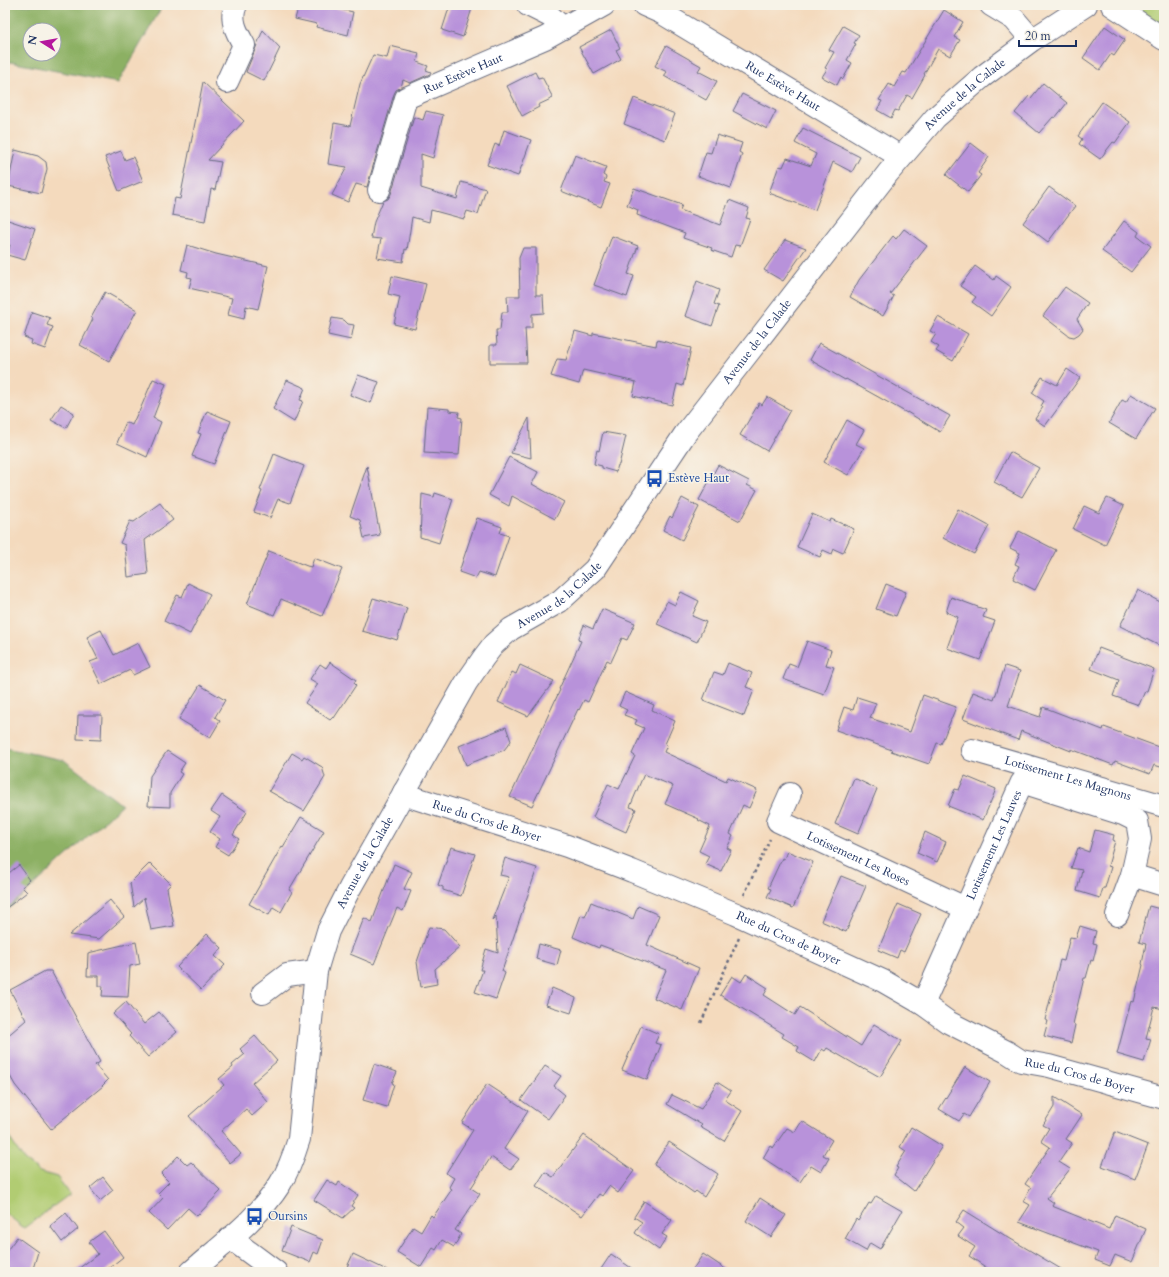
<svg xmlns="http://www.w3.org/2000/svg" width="1169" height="1277" font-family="Cardo,serif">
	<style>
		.green { fill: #b1cc72; stroke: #667e68 }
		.forest { fill: #8cb064; stroke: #547061; fill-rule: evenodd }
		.building { fill: #b892da }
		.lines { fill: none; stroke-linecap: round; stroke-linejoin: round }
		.minor-casing { stroke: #676b7f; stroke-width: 24 }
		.path { stroke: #676b7f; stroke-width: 2.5; stroke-dasharray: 3 3; stroke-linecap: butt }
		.minor { stroke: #fff; stroke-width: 22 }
		.labels { text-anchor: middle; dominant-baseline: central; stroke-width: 3; stroke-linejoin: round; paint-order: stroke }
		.street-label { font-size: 12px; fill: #1b2f5e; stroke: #f7f3e8 }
		.transit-label { font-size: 12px; fill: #164399; stroke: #f7f3e8; text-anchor: start }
	</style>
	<rect width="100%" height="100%" fill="#f7f3e8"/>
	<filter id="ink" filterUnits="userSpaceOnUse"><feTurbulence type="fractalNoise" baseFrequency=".025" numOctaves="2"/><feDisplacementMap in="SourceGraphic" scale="8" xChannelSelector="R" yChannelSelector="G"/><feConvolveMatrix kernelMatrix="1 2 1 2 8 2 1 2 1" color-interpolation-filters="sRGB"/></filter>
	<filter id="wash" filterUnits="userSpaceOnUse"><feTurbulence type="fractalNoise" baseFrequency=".012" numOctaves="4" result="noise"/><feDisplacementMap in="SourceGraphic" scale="16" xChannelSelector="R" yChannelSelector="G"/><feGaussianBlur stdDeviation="0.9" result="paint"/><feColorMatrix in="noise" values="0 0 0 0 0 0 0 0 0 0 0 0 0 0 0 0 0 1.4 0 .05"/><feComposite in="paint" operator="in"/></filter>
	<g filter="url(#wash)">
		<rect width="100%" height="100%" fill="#f4dabd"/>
		<!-- green -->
		<path class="green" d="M1127,5H1164V29Z
			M5,1131L24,1160L40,1172L57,1177L70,1194L24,1228L5,1213Z"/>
		<!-- forest -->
		<path class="forest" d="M5,5H163L118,83L5,61ZM30,30H54V54H30Z
			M5,748L64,760L122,805L5,912Z"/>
		<g id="blocks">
			<!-- building -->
			<path class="building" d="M299,5H308L321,8L322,5L353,12L348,35L316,27L317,24L295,19Z
				M450,5H473L463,37L442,30Z
				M944,10L963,22L954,37L960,40L950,56L938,49L924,74L925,75L912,98L907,95L898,111L895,110L891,118L877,110L882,101L879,100L889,84L894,87L903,72L906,73Z
				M843,26L859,35L854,43L856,44L847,60L852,63L843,79L841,77L837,85L822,77L827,69L825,68L834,52L829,50Z
				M1105,26L1125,40L1114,56L1111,54L1100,70L1083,58Z
				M263,30L280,48L264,81L246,72Z
				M611,30L620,48L616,50L621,59L594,74L579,47Z
				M390,46L419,53L417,62L428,66L426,70L431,72L430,74L410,83L403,80L401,87L396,90L394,94L367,187L356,184L348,202L332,195L347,167L328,164L334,123L350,126L360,84L373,55L387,58Z
				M666,46L701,66L698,71L717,81L706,100L664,76L667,72L655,66Z
				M535,72L538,78L542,77L553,98L538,105L539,107L522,116L507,86Z
				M203,82L244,121L208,160L221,162L215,190L211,189L205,221L172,215L175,198L180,199Z
				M1043,83L1067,103L1055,118L1053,117L1039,133L1015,113L1029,96L1031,98Z
				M742,94L776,111L767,129L733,111Z
				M634,98L675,114L665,140L624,124Z
				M1102,102L1130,122L1115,143L1113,142L1100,159L1079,144L1082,139L1078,136Z
				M426,111L443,115L433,158L421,154V188L457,199L461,182L486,189L478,214L467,211L464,219L431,210L429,222L412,217L407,250L405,249L403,262L377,258L381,239L371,238L374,222L383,201L388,199L391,194L414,117L423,120Z
				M803,128L860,157L852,172L833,162L815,210L769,193L779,166L783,167L787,158L811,166L816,154L795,143Z
				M504,130L531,140L518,176L487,165L495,144L499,146Z
				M717,135L742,143L739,152L742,154L731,188L698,176L706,152L711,153Z
				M971,143L989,157L978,173L981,175L968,192L946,175Z
				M15,150L38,156L46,162L47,169L41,193L8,186Z
				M121,151L125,160L133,157L143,181L119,191L105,157Z
				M575,155L606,167L603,175L606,177L604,182L610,184L601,207L561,191Z
				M1049,187L1075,206L1048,242L1023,223Z
				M634,188L682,205L680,210L720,225L729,200L749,208L746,218L750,219L740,246L735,245L731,257L711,250L712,248L683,238L685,233L637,215L638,210L627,205Z
				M5,219L35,229L25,260L7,255L10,245L5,244Z
				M1124,221L1139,232L1137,236L1151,246L1131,272L1102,251Z
				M904,229L927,246L890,294L894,296L883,316L850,297L859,280L893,236L896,239Z
				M612,236L638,246L628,274L634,276L627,297L594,285Z
				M785,240L806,248L783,281L764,270Z
				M187,245L216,254L268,266L258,309L246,306L244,319L228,315L232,298L189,288L192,278L187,277L188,272L181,270Z
				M523,248H536V295H543L544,313L532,314V328H525L527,363H490V345H497L496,330H500L502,312H508L507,296H520L519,258Z
				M975,266L994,280L996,276L1011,287L991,316L972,302L976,297L960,286Z
				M392,276L426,284L415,329L394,324L400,297L388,294Z
				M697,281L719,290L714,304L719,306L712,326L685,316Z
				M1065,287L1088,303L1077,319L1083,329L1079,334L1074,337L1069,336L1043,316Z
				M105,292L137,310L109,361L80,345L93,319L91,318Z
				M32,312L50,318L47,325L53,327L45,349L31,344L32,340L24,337Z
				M938,317L968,334L953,361L936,351L939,347L931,342L936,334L930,331Z
				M332,318L344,320L348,324L354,325L351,340L328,335Z
				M575,331L593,336V333L656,346L657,340L691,348L683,386L677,384L672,405L633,396L636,382L583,370L579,384L551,376L557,359L566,360Z
				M819,343L950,416L940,432L907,412V413L846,379L845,380L810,360Z
				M1067,369L1080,378L1045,426L1035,419L1043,407L1041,406L1044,401L1032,393L1042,377L1057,385Z
				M358,375L379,382L371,403L350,395Z
				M153,379L166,384L153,418L161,422L147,457L117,443L126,422L132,425L138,412H139Z
				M287,380L305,388L300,400L303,401L294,422L273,409Z
				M1131,394L1155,408L1136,439L1109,423L1122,400L1126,402Z
				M767,397L790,410L767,451L740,435L759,403L762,405Z
				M61,405L74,413L66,428L51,420Z
				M427,407L449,409V411L459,412L458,417L462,418L459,455L424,453Z
				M207,411L231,421L214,464L192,456L201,434L198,433Z
				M529,418L531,458L511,453Z
				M847,420L864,430L856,444L864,448L848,475L824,462Z
				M603,432L626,436L619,465H618L616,472L602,468V466L594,464L597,450L599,451Z
				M1010,452L1039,468L1022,497L994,482Z
				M274,454L304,466L290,503L278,499L270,518L254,512L262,491L260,490Z
				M509,457L538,472L532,484L564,502L555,519L512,496L509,506L489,495Z
				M718,465L749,481L747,485L757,490L740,521L699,500Z
				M367,466L380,535L364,538L360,520L350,516Z
				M435,493L453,499L439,543L420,537L422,494L434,497Z
				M682,498L699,507L682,540L663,530L670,516L672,518Z
				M1107,498L1124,506L1105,545L1073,529L1084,506L1099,513Z
				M160,503L173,520L145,540L148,574L128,577L125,545L120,543L130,521L134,522Z
				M958,509L989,526L974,554L943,538Z
				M812,514L830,522L831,519L854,529L843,553L834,549L832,554L823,550L820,557L797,547Z
				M477,518L502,527L500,533L509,536L495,577L479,572L476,578L459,572Z
				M1019,531L1056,550L1035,590L1013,579L1019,566L1015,564L1020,553L1010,548Z
				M269,551L307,566L311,567L314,558L342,569L322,616L281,599L274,615L247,604Z
				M188,583L210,594L190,634L164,621L177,595L182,597Z
				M886,584L906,592L896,616L876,609Z
				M1138,590L1164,604V648L1120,626Z
				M681,592L699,601L692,616L706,622L697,642L657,624L667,601L675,605Z
				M951,597L986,610L983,617L995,621L980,660L947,648L958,617L946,612Z
				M373,598L407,608L397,640L391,638V639L362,631Z
				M602,609L635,623L627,640L622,638L611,662L607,660L588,702L584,700L579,710L578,709L532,806L510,797L560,690L559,689L581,641L578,640L584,625L593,629Z
				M101,630L114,655L138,643L150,667L133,675L130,670L101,684L90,662L98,659L87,637Z
				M807,641L831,650L826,665L834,667L824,694L783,679L789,664L797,667Z
				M1099,648L1154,669L1147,691H1145L1139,705L1113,696L1119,680L1091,669Z
				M330,662L356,680L354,683L356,685L334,718L333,717L330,720L305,703L318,684L310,679L320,664L326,668Z
				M728,663L752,673L746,687L754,690L744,716L703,700L714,672L723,675Z
				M520,665L554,681L528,716L498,702L512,672L516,674Z
				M1005,666L1020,671L1008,706L1040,717L1043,707L1103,730L1104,727L1164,749V768L1154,765L1150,774L1115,761L1113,765L1071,749V751L1021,731L1018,740L963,719L973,692L994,700Z
				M200,685L225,700L215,717L220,721L210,738L179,719Z
				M625,692L654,705L652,710L675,721L665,744L667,745L664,752L726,781L728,777L757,790L749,808L743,805L730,834L733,836L727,848L731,850L721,871L705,864L709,856L699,851L710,826L698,820L699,819L665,804L673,786L644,774L630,807L636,809L626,832L593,817L608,784L619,789L635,756L632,754L644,728L635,724L637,720L624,715L627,710L619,706Z
				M923,695L956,707L941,744L937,743L929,764L891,751L892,750L836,730L844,707L853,710L857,697L876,703L870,718L910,732Z
				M78,715H102L101,740L77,739Z
				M506,727L511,741L504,750L466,765L459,746Z
				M167,751L185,763L179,772L182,774L170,793V807L148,806L150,776Z
				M292,753L302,759L304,756L322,767L325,777L304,811L269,791Z
				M965,776L996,789L983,820L948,806L955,789L959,790Z
				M854,778L877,789L858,834L835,824Z
				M222,795L247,812L233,835L239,839L228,855L215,847L220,839L210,832L220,817L211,811Z
				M301,817L324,831L289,890L292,892L281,912L273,907L269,915L249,904L282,846L283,847Z
				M1095,830L1114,835L1113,840L1115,841L1108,866L1111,867L1105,888H1103L1100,898L1077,891L1082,870L1071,868L1078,848L1089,852Z
				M925,832L946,842L937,862L917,853Z
				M451,847L475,854L461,896L443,890V887L438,885Z
				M787,851L813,862L793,908L767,897L771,889L768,888L782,858L784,859Z
				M505,858L537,868L502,971L505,973L496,999L475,992L483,970H480L486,949L498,953L496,916L492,920L509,877L500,875Z
				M150,863L171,884L167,888L174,926L151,930L144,898L134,907L130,883Z
				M394,864L412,872L404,889L411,891L403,911L397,908L374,964L350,954L364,918L372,922Z
				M19,865L30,880L22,887L27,892L5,909V876Z
				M841,876L866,886L846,932L821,921Z
				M110,900L124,917L99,939L69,935Z
				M591,902L633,919L638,906L659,915L647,945L699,968L682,1010L654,998L666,970L600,945L599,948L573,937L581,915L585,917Z
				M898,904L921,914L904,952L900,950L897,958L878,950Z
				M1149,906L1164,910V1009L1154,1007L1146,1038L1151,1039L1144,1062L1117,1054L1131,1001L1134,1002L1143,965L1142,964L1146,944L1139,942Z
				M1080,926L1096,931L1093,943L1097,944L1093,961L1091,960L1086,978H1084L1073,1024L1075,1025L1071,1043L1044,1036L1048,1021L1045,1020L1060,960L1064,961L1070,937L1076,938Z
				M429,927L444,929L460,947L435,969L437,984L421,987L417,962Z
				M207,934L222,948L215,956L225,965L201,990L177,967Z
				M136,942L140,964L130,966L128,997L102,996L103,986H99V976H87L88,953Z
				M539,944L561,950L557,965L536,959Z
				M45,971H51L100,1062L95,1065L108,1080L102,1086H103L51,1129L15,1085L5,1067V1038L26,1020L10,990Z
				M746,974L768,988L764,995L795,1015L800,1007L861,1046L874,1024L902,1041L880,1077L864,1068L863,1069L827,1048L825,1051L822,1049L815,1062L797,1051L799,1047L782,1037L784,1034L720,995L732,976L741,982Z
				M552,988L576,998L571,1013L546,1005Z
				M126,1002L144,1024L159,1012L177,1032L148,1057L129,1036L131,1034L113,1014Z
				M641,1026L659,1034L655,1043L661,1045L647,1080L622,1070Z
				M255,1036L277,1061L252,1083L268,1102L252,1116L246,1109L221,1131L241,1154L230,1163L189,1116L224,1085L219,1079L233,1067L232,1065L245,1054L240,1049Z
				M374,1064L397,1072L392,1083L394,1084L387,1107L363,1100Z
				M545,1066L561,1076L554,1086L565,1095L548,1119L521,1100Z
				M965,1067L990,1082L969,1117L964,1114L959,1121L939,1109Z
				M717,1082L731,1091L725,1100L742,1111L724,1141L700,1127L702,1125L667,1104L672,1095L701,1109Z
				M487,1084L528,1111L504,1149L519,1159L510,1170L491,1157L471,1188L480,1194L455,1230L461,1234L454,1247L442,1240L436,1250L433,1248L421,1267L397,1252L413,1227L421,1232L431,1215L433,1217L452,1189L449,1187L454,1178L446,1173L473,1130L462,1123Z
				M1054,1097L1082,1115L1066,1139L1072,1143L1059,1162L1070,1169L1047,1198L1054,1203L1052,1206L1109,1229L1115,1215L1146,1229L1132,1262L1115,1255L1110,1266L1095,1260L1098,1252L1019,1222L1030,1205L1023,1201L1031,1188L1025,1184L1050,1147L1041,1141L1049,1128L1043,1125L1054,1107Z
				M802,1121L832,1140L823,1155L829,1158L821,1172L811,1166L800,1182L763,1158L770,1146L773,1148L787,1128L795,1132Z
				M911,1127L942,1146L914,1191L894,1175L898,1168L896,1167L906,1151L900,1147Z
				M1115,1132L1148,1145L1135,1179L1102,1166Z
				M584,1135L634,1171L618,1193L609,1186L602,1196L599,1194L582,1216L536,1186L545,1172L553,1177Z
				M669,1142L718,1174L704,1197L696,1191L694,1193L654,1165Z
				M178,1156L187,1165L191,1162L221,1191L197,1216L188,1208L167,1230L149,1213L163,1198L158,1193L169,1182L161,1174Z
				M103,1177L113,1190L100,1201L90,1188Z
				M327,1180L337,1186L339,1182L358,1195L351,1206L354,1208L343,1218L314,1200Z
				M876,1196L902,1211L880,1249L870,1243L866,1251L845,1239L856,1219L858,1221L869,1203L871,1204Z
				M760,1198L786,1215L771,1237L746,1221Z
				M644,1201L672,1220L662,1234L667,1237L659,1250L635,1233L642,1222L634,1217Z
				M964,1210L1009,1238L1066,1272H993L969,1256L975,1247L958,1236L964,1228L956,1222Z
				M66,1213L78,1229L62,1242L50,1226Z
				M291,1227L323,1240L318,1254L314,1252L310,1262L282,1251Z
				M104,1231L123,1257L104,1272H74L98,1254L89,1242Z
				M17,1237L38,1252L32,1272H5V1253Z
				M353,1254L391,1272H356L347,1267Z
				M611,1254L637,1272H599Z
				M703,1254L730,1272H691Z"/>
		</g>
	</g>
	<g filter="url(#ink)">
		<use href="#blocks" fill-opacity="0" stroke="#676b7f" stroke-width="1"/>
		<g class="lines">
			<defs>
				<g id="minor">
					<path d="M528,5L550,16L563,28"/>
					<path id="s1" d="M644,5L662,13L901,157"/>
					<path d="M991,5L1014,19L1032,40"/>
					<path d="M1112,5L1164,39"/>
					<path d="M227,82L244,45C237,33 229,19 236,5"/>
					<path id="s2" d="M379,190L406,98L545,38L604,5"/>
					<path id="s3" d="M972,750L1164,806"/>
					<path id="s4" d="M404,792L412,797L567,846L632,871L736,914L883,981L923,1004L948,1022L1007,1052L1021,1061L1049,1066L1164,1098"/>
					<path id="s5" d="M790,794L778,821L965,908"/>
					<path d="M1132,875L1164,885"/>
					<path d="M263,993L287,975L316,971"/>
					<path id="s6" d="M923,1004L1022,782L1123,814L1137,821L1140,839L1132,875L1117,915"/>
					<path d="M230,1238L276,1272"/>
					<path id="s7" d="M191,1272C222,1245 258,1219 280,1184C289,1170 294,1155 299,1139L316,971L328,931L350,888L466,683L484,657L494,644L511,629L560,601L595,569L685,434L888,173L935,118L982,77L1032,40L1086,5"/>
				</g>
			</defs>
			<!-- minor casing -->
			<use href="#minor" class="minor-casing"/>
			<!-- path -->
			<path class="path" d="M744,895L770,839
				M701,1023L739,938"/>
			<!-- minor -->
			<use href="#minor" class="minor"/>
		</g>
	</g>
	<!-- icons -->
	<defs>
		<symbol id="bus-bare" viewBox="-9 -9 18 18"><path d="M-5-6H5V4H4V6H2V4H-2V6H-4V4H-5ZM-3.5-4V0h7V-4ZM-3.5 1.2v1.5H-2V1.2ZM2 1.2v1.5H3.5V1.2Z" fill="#1a4fb4" stroke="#f7f3e8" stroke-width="2.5" paint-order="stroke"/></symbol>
	</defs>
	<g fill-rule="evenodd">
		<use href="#bus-bare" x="642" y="466" width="25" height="25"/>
		<use href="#bus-bare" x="242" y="1204" width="25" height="25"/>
	</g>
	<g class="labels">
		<!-- street labels -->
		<g class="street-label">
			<text stroke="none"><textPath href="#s2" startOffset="158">Rue Estève Haut</textPath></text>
			<text stroke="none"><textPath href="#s1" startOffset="161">Rue Estève Haut</textPath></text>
			<text stroke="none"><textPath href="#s7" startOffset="1447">Avenue de la Calade</textPath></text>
			<text stroke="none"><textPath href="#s7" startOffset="1123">Avenue de la Calade</textPath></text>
			<text stroke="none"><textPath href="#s7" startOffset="799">Avenue de la Calade</textPath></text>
			<text stroke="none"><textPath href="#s3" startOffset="100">Lotissement Les Magnons</textPath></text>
			<text stroke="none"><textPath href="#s4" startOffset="88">Rue du Cros de Boyer</textPath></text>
			<text stroke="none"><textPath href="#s6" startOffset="174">Lotissement Les Lauves</textPath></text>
			<text stroke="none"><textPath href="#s5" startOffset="118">Lotissement Les Roses</textPath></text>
			<text stroke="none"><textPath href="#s7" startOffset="463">Avenue de la Calade</textPath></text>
			<text stroke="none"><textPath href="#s4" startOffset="412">Rue du Cros de Boyer</textPath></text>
			<text stroke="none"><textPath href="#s4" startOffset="736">Rue du Cros de Boyer</textPath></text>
		</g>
		<!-- transit labels -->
		<g class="transit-label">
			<text x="668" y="478">Estève Haut</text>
			<text x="268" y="1216">Oursins</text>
		</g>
	</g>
	<!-- margin -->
	<rect width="1169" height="1277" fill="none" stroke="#f7f3e8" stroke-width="20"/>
	<!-- north arrow -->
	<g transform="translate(42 42) rotate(281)"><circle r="19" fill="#f7f3e8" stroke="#9fa5b1"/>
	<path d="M0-3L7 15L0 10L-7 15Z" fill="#b5179e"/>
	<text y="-6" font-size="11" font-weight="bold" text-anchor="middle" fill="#1b2f5e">N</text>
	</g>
	<!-- scale -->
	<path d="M1019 40v6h57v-6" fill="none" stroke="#1b2f5e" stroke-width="2"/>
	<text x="1025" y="40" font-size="12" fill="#1b2f5e" stroke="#f7f3e8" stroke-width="3" paint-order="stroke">20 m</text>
</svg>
